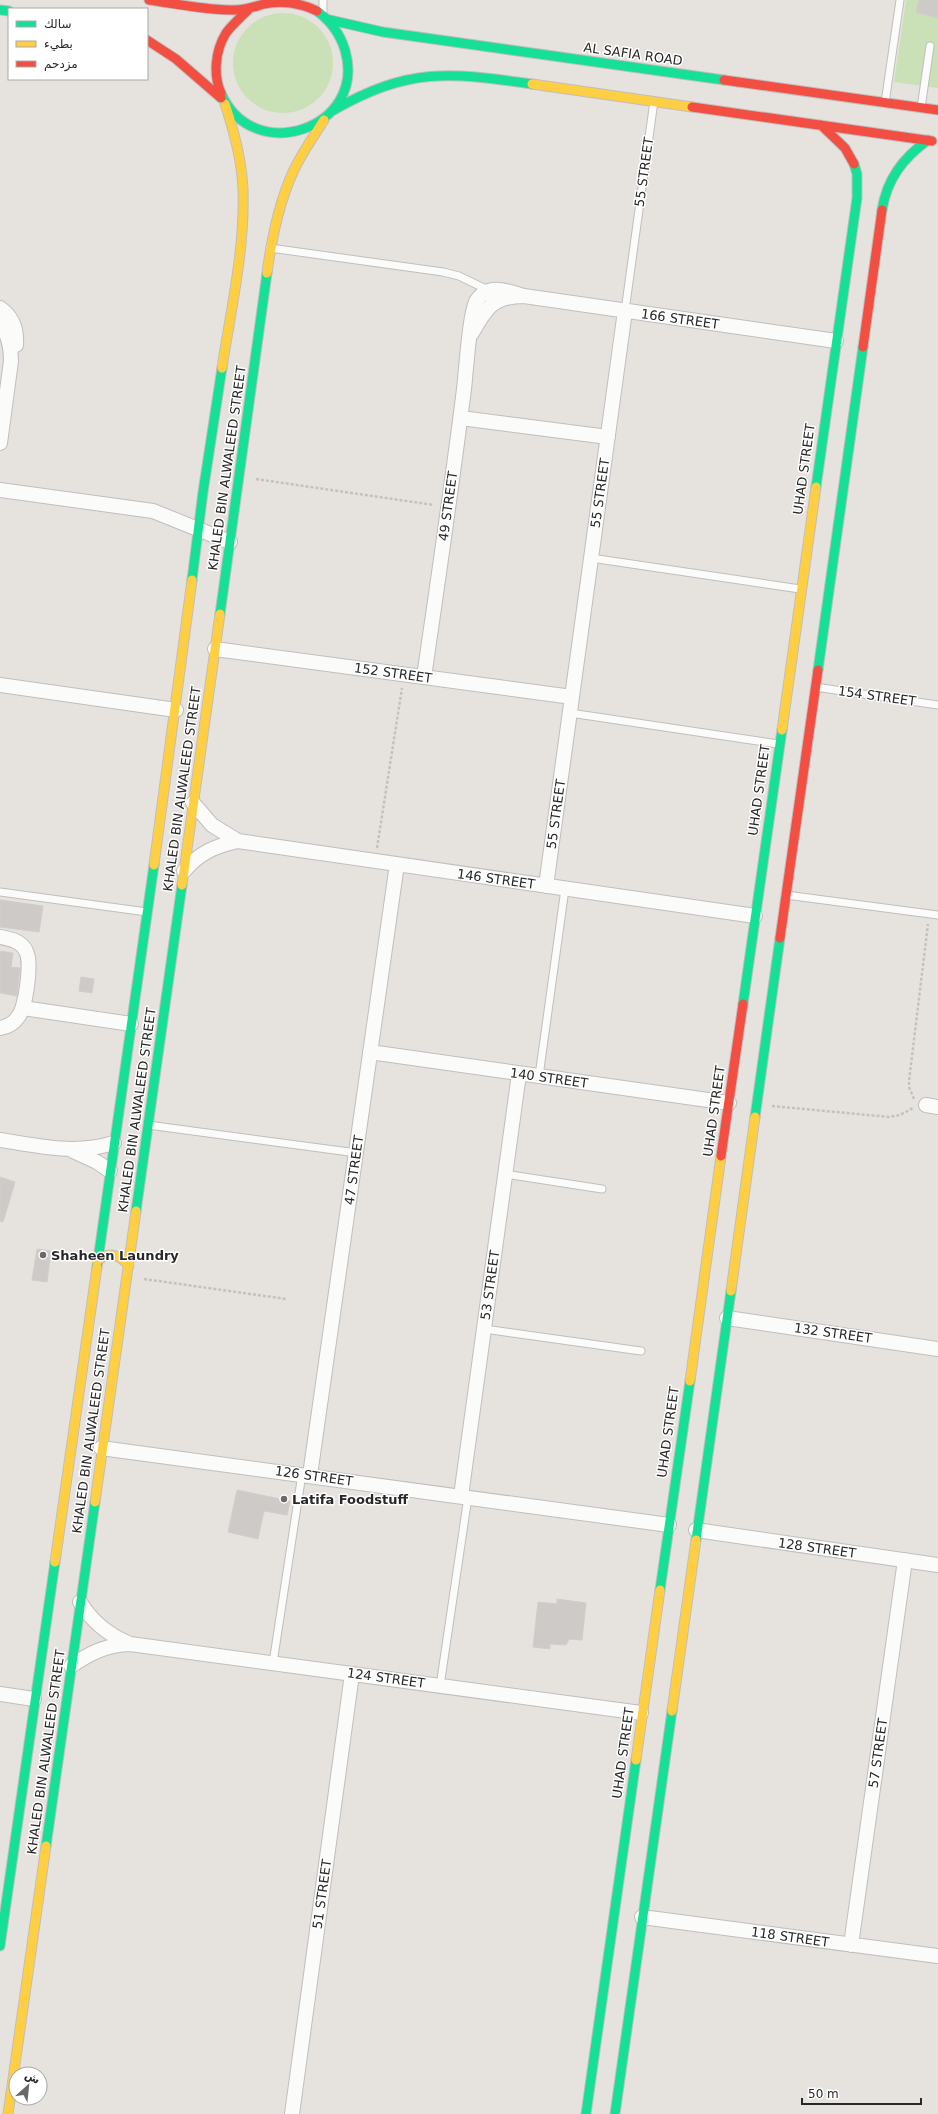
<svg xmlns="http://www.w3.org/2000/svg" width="938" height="2114" font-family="'DejaVu Sans','Noto Naskh Arabic',sans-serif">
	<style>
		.green { fill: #cae0b7 }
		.building { fill: #cdcac8; stroke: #d1ceca }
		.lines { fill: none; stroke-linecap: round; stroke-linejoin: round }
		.lane-casing { stroke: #c0bebf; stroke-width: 9 }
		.street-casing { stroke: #c0bebf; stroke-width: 16 }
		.fast-casing { stroke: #c0bebf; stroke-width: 11 }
		.slow-casing { stroke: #c0bebf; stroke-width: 11 }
		.jam-casing { stroke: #c0bebf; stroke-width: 11 }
		.path { stroke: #c3c2c2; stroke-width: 2.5; stroke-dasharray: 3 2; stroke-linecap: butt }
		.lane { stroke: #fbfbfa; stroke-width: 7 }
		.street { stroke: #fbfbfa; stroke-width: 14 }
		.fast { stroke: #16e098; stroke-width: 9 }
		.slow { stroke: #ffcf43; stroke-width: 9 }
		.jam { stroke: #f24e42; stroke-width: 9 }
		.poi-dot { fill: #6a6968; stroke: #fff; stroke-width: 1.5 }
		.labels { text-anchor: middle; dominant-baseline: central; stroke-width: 3; stroke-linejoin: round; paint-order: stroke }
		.street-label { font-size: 13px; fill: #282828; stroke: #fff }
		.poi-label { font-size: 13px; font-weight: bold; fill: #282828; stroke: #fff; text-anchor: start }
	</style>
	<rect width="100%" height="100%" fill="#e6e2de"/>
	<!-- green -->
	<path class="green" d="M906,0H938V88L894,82Z
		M233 63a50 50 0 1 1 100 0a50 50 0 1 1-100 0Z"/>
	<!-- building -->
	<path class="building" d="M919,0H938V18L916,12Z
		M0,900L43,906L39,932L0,927Z
		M0,951L13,953L11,967L20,968L17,996L0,993Z
		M81,977L94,979L92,993L79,991Z
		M0,1177L15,1182L3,1222L0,1221Z
		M37,1249L51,1251L47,1282L32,1280Z
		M237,1490L290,1501L287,1515L264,1511L258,1539L228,1532Z
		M557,1599L586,1603L582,1640L569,1639L566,1645L550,1644V1649L533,1647L538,1602L557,1604Z"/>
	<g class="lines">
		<defs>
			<path id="lane" d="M323,0V14
				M885,103L900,0
				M921,108L930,46
				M270,248L443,272L459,276L488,290
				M625,311L654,101
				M591,558L800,589
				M815,687L938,705
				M570,713L778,744
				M0,892L147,912
				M786,895L938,915
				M539,1076L565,889
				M148,1125L357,1153
				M505,1174L602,1189
				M484,1329L641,1351
				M273,1663L302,1474
				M440,1686L468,1497"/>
			<path id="street" d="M0,308C13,317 17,330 16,345
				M0,321C8,334 11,346 11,361L0,443
				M472,333C486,308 493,296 524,296L836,341
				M461,418L608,437
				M0,490L153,511L230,542
				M215,649L572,697
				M424,677C438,581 452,485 464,389C466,372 470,309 477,300C489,283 507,291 524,296
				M0,685L176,710
				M193,803L212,825L238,841
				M184,871C199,853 215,846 238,841L755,916
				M546,886L625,311
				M0,937C11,939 21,941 26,951C32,962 26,1008 18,1017C14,1023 7,1027 0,1028
				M23,1008L131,1024
				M370,1052L729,1103
				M926,1105L938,1107
				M0,1140C40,1146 74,1155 114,1143
				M73,1151L97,1162L110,1171
				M727,1318L938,1349
				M101,1448L669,1525
				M310,1475L397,864
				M461,1496L519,1074
				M696,1530L938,1565
				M80,1602C92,1622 107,1634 128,1643
				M71,1666C90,1653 106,1645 130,1644L641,1713
				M0,1694L34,1699
				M642,1917L938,1956
				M851,1945L905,1560
				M292,2114L352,1674"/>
			<path id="fast" d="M0,10L9,11
				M326,19L383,32L724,80
				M221,93C252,167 368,129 345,50C340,34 331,21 317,11
				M332,111C409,67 448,72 532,84
				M882,210C887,179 903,158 928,140
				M816,487L857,198V174L854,164
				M192,580L203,492L222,368
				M220,614L267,273
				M818,670L863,347
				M743,1004L782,730
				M755,1117L780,938
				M136,1211L182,885
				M97,1267L154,865
				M696,1540L731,1291
				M660,1590L690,1381
				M46,1846L95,1502
				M0,1946L55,1562
				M586,2114L636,1760
				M615,2114L672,1711"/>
			<path id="slow" d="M532,84L692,107
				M267,273C272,236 280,195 298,162C306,147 315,134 324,120
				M222,368C231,309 245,249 243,190C242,161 234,131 225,104
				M782,730L816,487
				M154,865L192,580
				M182,885L220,614
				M97,1261C109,1251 119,1254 129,1266
				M731,1291L755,1117
				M690,1381L721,1156
				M95,1502L136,1211
				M55,1562L97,1267
				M672,1711L696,1540
				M636,1760L660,1590
				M8,2114L46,1846"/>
			<path id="jam" d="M149,0C177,4 205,10 234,10C246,10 253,7 264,4C281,0 301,3 317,11
				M147,40L176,59L221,98
				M724,80L938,110
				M221,93C213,75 215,51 226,33C232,25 241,17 248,10
				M692,107L932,141
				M821,125L845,148L854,164
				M863,347L882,210
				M780,938L818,670
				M721,1156L743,1004"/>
		</defs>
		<!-- lane casing -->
		<use href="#lane" class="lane-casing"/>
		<!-- street casing -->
		<use href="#street" class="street-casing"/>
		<!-- fast casing -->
		<use href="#fast" class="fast-casing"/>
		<!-- slow casing -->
		<use href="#slow" class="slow-casing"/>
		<!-- jam casing -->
		<use href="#jam" class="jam-casing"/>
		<!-- path -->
		<path class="path" d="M256,479L434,505
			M377,848L402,688
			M914,1099L909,1087V1081L928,924
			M772,1106L889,1117L900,1115L913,1108
			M144,1279L286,1299"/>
		<!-- lane -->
		<use href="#lane" class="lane"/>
		<!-- street -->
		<use href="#street" class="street"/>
		<!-- fast -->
		<use href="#fast" class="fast"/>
		<!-- slow -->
		<use href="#slow" class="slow"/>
		<!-- jam -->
		<use href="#jam" class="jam"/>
	</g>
	<!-- markers -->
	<g class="poi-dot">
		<circle cx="43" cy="1255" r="4"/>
		<circle cx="284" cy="1499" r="4"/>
	</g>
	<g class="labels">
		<!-- street labels -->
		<g class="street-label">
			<text transform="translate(633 54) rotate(8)">AL SAFIA ROAD</text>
			<text transform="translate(644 172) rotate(-82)">55 STREET</text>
			<text transform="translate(680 319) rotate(8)">166 STREET</text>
			<text transform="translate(227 468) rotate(-82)">KHALED BIN ALWALEED STREET</text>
			<text transform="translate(804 469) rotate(-82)">UHAD STREET</text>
			<text transform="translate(600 493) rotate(-82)">55 STREET</text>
			<text transform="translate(448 506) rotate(-82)">49 STREET</text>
			<text transform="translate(393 673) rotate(8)">152 STREET</text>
			<text transform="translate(877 696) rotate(8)">154 STREET</text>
			<text transform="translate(182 789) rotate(-82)">KHALED BIN ALWALEED STREET</text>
			<text transform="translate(759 790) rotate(-82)">UHAD STREET</text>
			<text transform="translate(556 814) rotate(-82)">55 STREET</text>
			<text transform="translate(496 879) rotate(8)">146 STREET</text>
			<text transform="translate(549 1078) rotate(8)">140 STREET</text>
			<text transform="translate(137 1110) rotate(-82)">KHALED BIN ALWALEED STREET</text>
			<text transform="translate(714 1111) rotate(-82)">UHAD STREET</text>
			<text transform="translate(354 1170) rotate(-82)">47 STREET</text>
			<text transform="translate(490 1285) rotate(-82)">53 STREET</text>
			<text transform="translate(833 1333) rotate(8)">132 STREET</text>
			<text transform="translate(91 1431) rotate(-82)">KHALED BIN ALWALEED STREET</text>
			<text transform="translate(668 1432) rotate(-82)">UHAD STREET</text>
			<text transform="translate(314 1476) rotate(8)">126 STREET</text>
			<text transform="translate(817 1548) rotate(8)">128 STREET</text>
			<text transform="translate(386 1678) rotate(8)">124 STREET</text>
			<text transform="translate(46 1752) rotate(-82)">KHALED BIN ALWALEED STREET</text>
			<text transform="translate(623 1753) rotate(-82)">UHAD STREET</text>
			<text transform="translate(878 1753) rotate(-82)">57 STREET</text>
			<text transform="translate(322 1894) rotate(-82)">51 STREET</text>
			<text transform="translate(790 1937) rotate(8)">118 STREET</text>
		</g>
		<!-- poi labels -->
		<g class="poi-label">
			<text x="51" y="1255">Shaheen Laundry</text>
			<text x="292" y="1499">Latifa Foodstuff</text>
		</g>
	</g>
	<!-- legend -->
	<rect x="8" y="8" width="140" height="72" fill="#ffffff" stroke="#a9a9a9"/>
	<rect x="16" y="21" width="20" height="6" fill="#16e098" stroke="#a9a9a9"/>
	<text x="44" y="28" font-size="12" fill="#282828">سالك</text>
	<rect x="16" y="41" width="20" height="6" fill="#ffcf43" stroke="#a9a9a9"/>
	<text x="44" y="48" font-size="12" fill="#282828">بطيء</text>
	<rect x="16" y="61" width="20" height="6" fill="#f24e42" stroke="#a9a9a9"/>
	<text x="44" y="68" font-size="12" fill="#282828">مزدحم</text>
	<!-- north arrow -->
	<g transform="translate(28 2086) rotate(27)"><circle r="19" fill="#ffffff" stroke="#a9a9a9"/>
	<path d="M0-3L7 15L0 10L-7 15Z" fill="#6a6968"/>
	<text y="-6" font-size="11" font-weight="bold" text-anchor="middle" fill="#282828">ش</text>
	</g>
	<!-- scale -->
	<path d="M802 2098v6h119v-6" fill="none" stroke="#282828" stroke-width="2"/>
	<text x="808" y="2098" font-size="12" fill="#282828" stroke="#ffffff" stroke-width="3" paint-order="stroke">50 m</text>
</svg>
